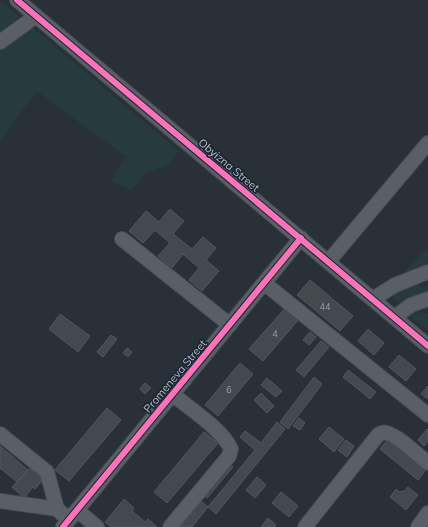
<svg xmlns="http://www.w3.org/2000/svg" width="428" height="527" font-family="Mulish,sans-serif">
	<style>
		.green { fill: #273a3e }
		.building { fill: #444950; stroke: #52575f }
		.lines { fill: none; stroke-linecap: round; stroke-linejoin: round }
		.minor-casing { stroke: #484c53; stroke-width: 16 }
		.minor { stroke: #5a5e66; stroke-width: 14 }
		.cycleway-casing { stroke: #1d2633; stroke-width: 8 }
		.cycleway { stroke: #fb73b8; stroke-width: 6 }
		.labels { text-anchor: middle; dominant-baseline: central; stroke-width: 3.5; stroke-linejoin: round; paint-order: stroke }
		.number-label { font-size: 9px; fill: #989fab }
		.street-label { font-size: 11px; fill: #b4bcc9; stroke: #1d2633 }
	</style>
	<rect width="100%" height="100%" fill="#2a3038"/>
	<!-- green -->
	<path class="green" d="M0,0L179,151L168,166L145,173L132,190L111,182L125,156L37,91L0,141Z
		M428,247V266L406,276L404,273Z
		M418,279L421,288L428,286V291L398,302L387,292Z
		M420,312L428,314V331L410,316L414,313Z"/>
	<!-- building -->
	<path class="building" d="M170,209L184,221L173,234L192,249L203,237L216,248L206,260L219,271L202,291L189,280L199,268L183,254L172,268L158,256L170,243L155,230L143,243L129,231L146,211L159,222Z
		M310,280L353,316L340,331L297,295Z
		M287,306L300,318L263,361L249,349Z
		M60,314L90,336L78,352L49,329Z
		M368,329L384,343L374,355L358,341Z
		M310,332L316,337L309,345L303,340Z
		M111,335L117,339L103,357L97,352Z
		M321,341L329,347L304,377L296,370Z
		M127,348L132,352L128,357L123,353Z
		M399,355L416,369L406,381L389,367Z
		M240,363L253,374L218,416L205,405Z
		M348,370L376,392L370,399L343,377Z
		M314,377L322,384L288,429L280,422Z
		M267,378L282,391L276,397L261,385Z
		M145,383L151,388L145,394L140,389Z
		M428,386V399L421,394Z
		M261,393L274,406L267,413L254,400Z
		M107,408L121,420L69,481L55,470Z
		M299,418L305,423L300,430L293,426Z
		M277,422L285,429L216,514L208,507L255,450L240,437L245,431L261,443Z
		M329,427L344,439L334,452L319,439Z
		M427,429L428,430V441L424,446L418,440Z
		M204,432L218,443L167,503L154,492Z
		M389,438L427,468L418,480L380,449Z
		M346,440L354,446L347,457L338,450Z
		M0,446L28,470L17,482L0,468Z
		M226,462L233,467L207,498L201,493Z
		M31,467L45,477L35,489L33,487L24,498L12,487Z
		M257,477L266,485L255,498L246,490Z
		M408,487L418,495L406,510L390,497L396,489L399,492L405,491Z
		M281,492L298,506L289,517L272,503Z
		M124,499L134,508L132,511L145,522L148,519L157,527H111L105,522Z
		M201,501L208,507L192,527H180Z
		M268,518L276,525L274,527H261Z"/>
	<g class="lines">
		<defs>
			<path id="minor" d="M17,0L428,346
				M0,42L36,16
				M122,239L230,325
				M328,262L428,143
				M264,283L428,415
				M373,299L395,285L428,272
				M395,317L411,305L428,299
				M0,434L47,472L57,509L69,520
				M0,501L57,509
				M77,510L97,527
				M63,527L301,238
				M170,527L229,456L231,449C223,430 189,408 172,394
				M305,527L378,435C381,433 384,432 387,433C397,435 419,456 428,463
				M418,527L428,513"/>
		</defs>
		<!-- minor casing -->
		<use href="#minor" class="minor-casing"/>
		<!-- minor -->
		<use href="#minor" class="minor"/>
		<defs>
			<path id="cycleway" d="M17,0L428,346
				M63,527L301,238"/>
		</defs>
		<!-- cycleway casing -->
		<use href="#cycleway" class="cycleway-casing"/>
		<!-- cycleway -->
		<use href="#cycleway" class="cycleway"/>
	</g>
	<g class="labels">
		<!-- number labels -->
		<g class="number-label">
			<text x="325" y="306">44</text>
			<text x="275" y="333">4</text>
			<text x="229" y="389">6</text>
		</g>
		<!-- street labels -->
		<g class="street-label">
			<text transform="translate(229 165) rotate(40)">Obyizna Street</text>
			<text transform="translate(175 376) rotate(-50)">Promeneva Street</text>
		</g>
	</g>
</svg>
